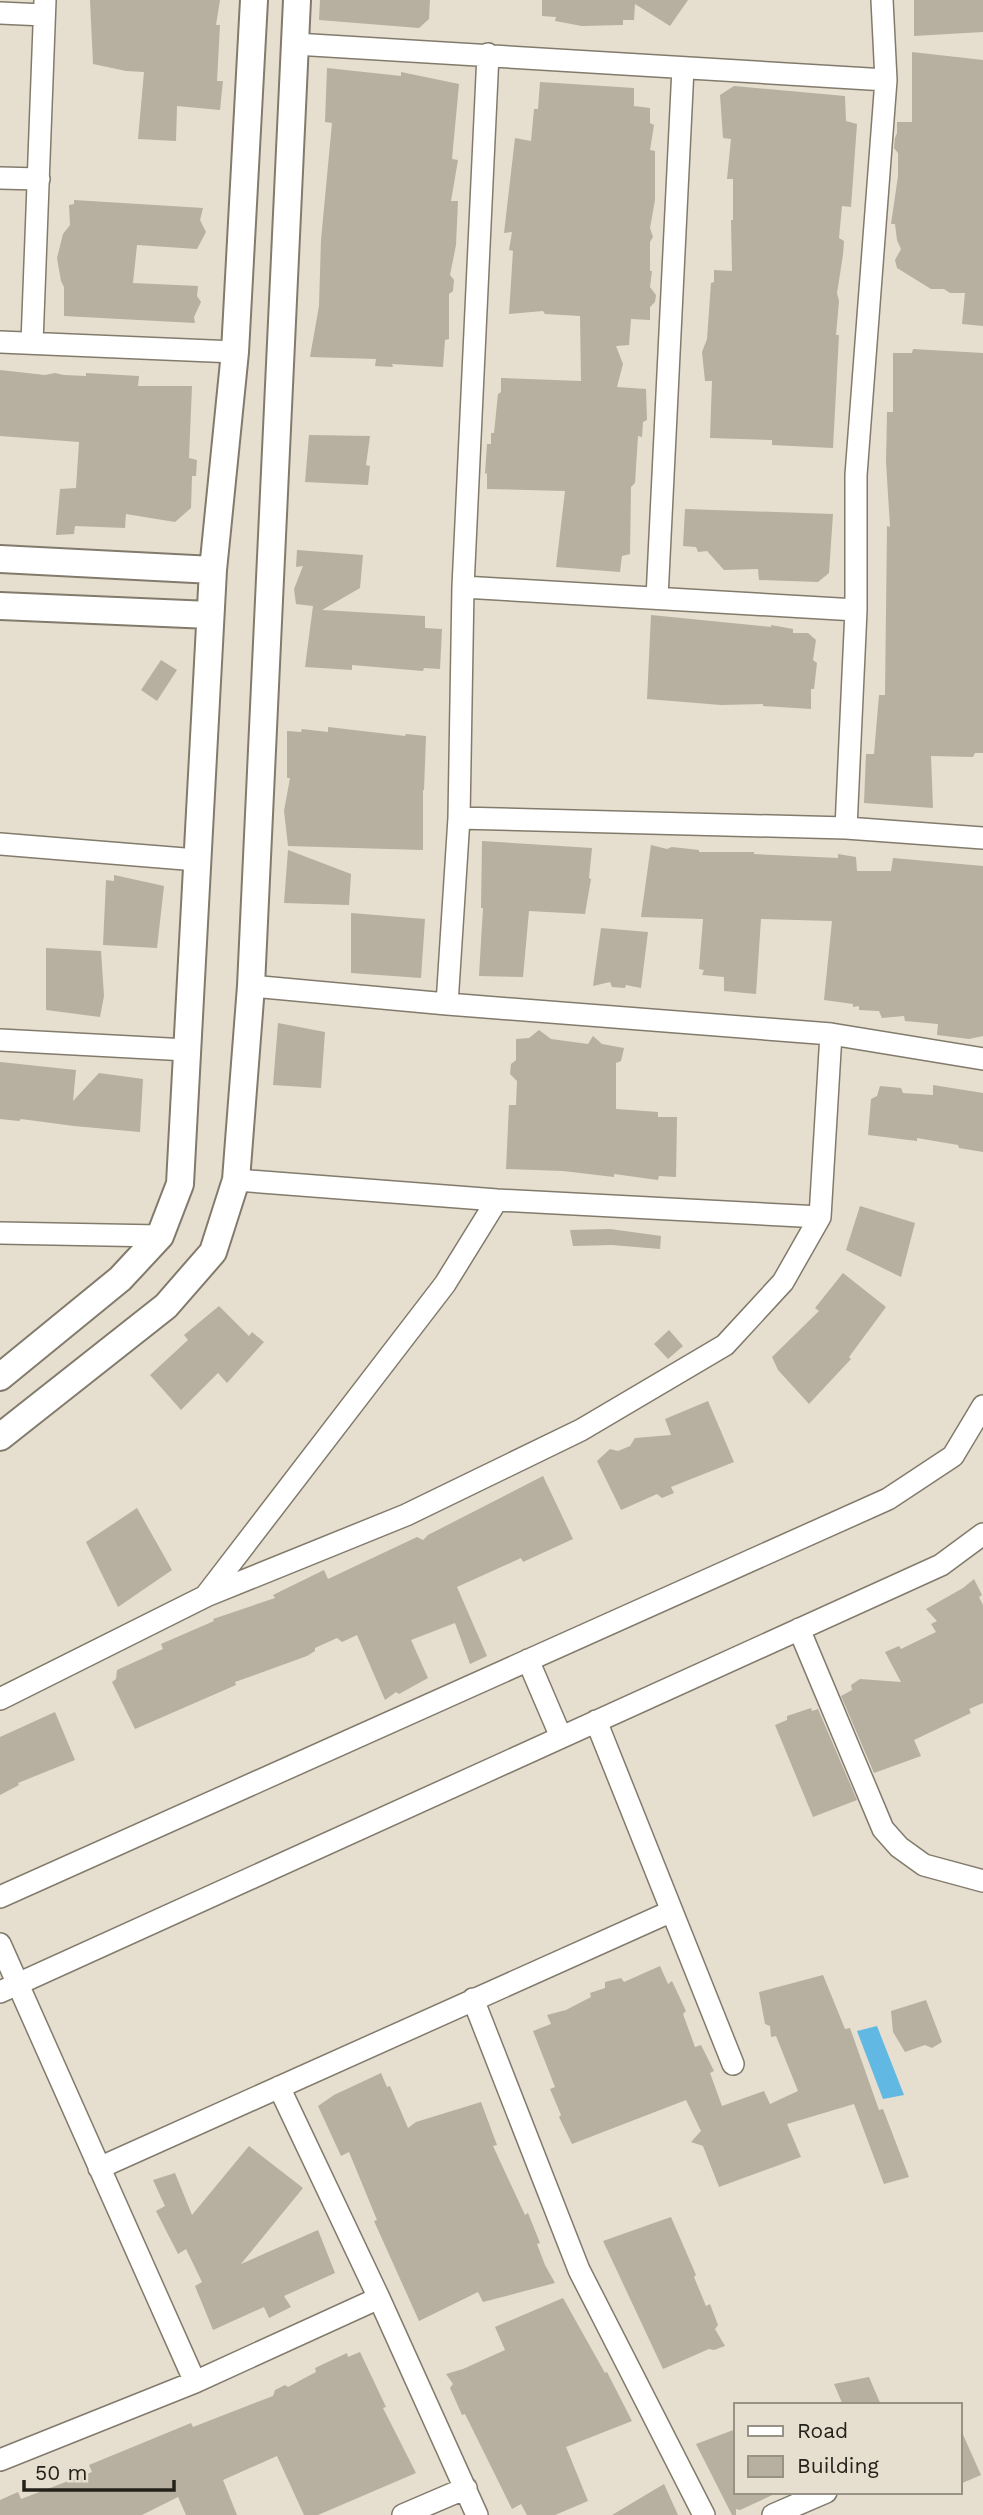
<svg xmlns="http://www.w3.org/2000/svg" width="983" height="2515" font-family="'Work Sans',sans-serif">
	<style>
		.water { fill: #60b8e3 }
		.building { fill: #b7af9f }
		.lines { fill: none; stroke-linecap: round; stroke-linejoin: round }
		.minor-casing { stroke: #827b6c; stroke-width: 24 }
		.tertiary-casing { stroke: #827b6c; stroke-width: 30 }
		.minor { stroke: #fff; stroke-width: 21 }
		.tertiary { stroke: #fff; stroke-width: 26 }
	</style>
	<rect width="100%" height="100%" fill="#e6dece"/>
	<!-- water -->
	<path class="water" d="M877,2026L904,2095L883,2099L857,2031Z"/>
	<!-- building -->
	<path class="building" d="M90,0H220L216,25H220L217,81H223L220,110L177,106L176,141L138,139L144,72L126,71L93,64Z
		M320,0H430L429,19L419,28L319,20Z
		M542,0H688L670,26L635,4L634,20H623V25L582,26L555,21L556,17L542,16Z
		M914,0H983V32L914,36Z
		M912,52L983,60V326L962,324L965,293H950L944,289H931L897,268L895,260L901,249L897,240L895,224H891L898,176V153L894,148L895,138L897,133V122H912Z
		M327,68L401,76V72L459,84L452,159L458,160L451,201H458L456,245L450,275L454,280L453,291L449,294V339L445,340L443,367L392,364L393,367L375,366L376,359L310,357L319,306L321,240L332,123L325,122Z
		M540,82L634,88V106L650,108V123L654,125L650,150L655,151V200L650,228L653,237L650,242V271H652L650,287L656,295L655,302L650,307V320L631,319L629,345L616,346L623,364L617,387L646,389L647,420L643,422L642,437L638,436L635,483L631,487L630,554L622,556L620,572L556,567L565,491L487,489V473L485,474L487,444H491V433H494L498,394L501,392V378L581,381L580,316L545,314L543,311L509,314L513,251L509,250L512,232L504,233L515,138L531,141L534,109H538Z
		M734,86L845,96L846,121L857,124L851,207L842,206L839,238L844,241L843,255L837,293L839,301L836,335H839L833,448L772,445V440L710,438L712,381H705L702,352L707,339L711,283L714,282V270L732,271L731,220H733V179H727L731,139L723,138L720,95Z
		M74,200L203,208L200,220L206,232L197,249L137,245L133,283L198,286L197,296L201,302L194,317L195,323L64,316V287L61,281L57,258L63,234L70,225L69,205L74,204Z
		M913,349L983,353V753H975L973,757L931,756L933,808L864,803L866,754H874L879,695H885L887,526L890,527L886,462L887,412H893V353H912Z
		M0,370L45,375L55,373L64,375L86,376V373L139,376L138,386H192L189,458L197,460L196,476H192L191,508L175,522L126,514L125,528L75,526L74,534L56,535L60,489L76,488L79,442L0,436Z
		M309,435L370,436L366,465L370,466L368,485L305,482Z
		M685,509L833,514L829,573L818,582L759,580L758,569L724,570L707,551L698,552L696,547L683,546Z
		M297,550L363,555L360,588L322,610L425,616V628L442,629L440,669L424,668L423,671L352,665V670L305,667L313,606L296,604L294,589L303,566L296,567Z
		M651,615L771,627V625L793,629V633H808L816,640L813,660L817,663L814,689H811V709L763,706V704L721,705L647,699Z
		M161,660L177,670L157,701L141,690Z
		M328,727L405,736L406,734L426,736L424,790H423V850L288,846L284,811L290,778H287V731L301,732L302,729L328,732Z
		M482,841L592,848L589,878L591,879L585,914L529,911L523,977L479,976L483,908H481Z
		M651,845L667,849L672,847L699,850V852H754V854L838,858V854L856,857L857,871H891L893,858L983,866V1036L969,1039L937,1035L938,1024L905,1021L904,1016L882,1018L879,1011L859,1010V1006L853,1007V1004L824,1000L832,921L761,919L756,994L724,991V977L702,975L704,970L699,969L703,919L641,917Z
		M288,850L351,874L349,905L284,903Z
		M114,875L164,886L157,948L103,945L106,880L114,881Z
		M351,913L425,919L421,978L351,973Z
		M601,928L648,932L641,988L626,985L625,988L612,987L610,982L593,986Z
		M46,948L101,951L104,996L100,1017L46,1010Z
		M278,1023L325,1032L321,1088L273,1085Z
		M539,1030L551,1039L588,1044L593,1036L602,1044L624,1048L621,1061L616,1063V1109L658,1112V1117H677L676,1177L659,1176L658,1180L614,1174V1177L563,1171L506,1169L509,1105H516L517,1081L510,1074L511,1064L516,1060V1039L529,1038Z
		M0,1062L76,1070L73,1101L99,1073L143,1079L140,1132L74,1126L21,1119L19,1121L0,1119Z
		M933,1085L983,1093V1152L959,1148L958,1145L917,1138V1141L868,1135L871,1099L877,1096L880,1086L901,1088L903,1093L933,1095Z
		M860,1206L915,1223L901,1277L846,1250Z
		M610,1229L661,1236L660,1249L612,1245L573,1246L570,1230Z
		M843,1273L886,1307L849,1357L851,1359L809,1404L778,1370L772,1357L819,1311L815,1308Z
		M219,1306L249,1336L252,1332L264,1342L227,1383L218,1373L181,1410L150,1375L188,1340L184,1335Z
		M669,1330L683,1346L668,1359L654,1344Z
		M708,1401L734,1462L671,1487L674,1493L662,1498L657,1494L621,1510L597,1461L610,1449L618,1451L630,1446L635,1438L671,1435L665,1419Z
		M543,1476L573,1539L523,1562L521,1558L457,1587L487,1656L470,1664L455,1623L411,1640L428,1678L399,1694L396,1692L385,1700L357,1635L342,1642L337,1638L315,1648V1651L307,1656L235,1682L236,1685L135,1729L112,1682L116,1679L117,1670L163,1649L161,1644L214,1621L213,1619L275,1598L273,1595L324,1570L328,1579L417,1537L423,1540L428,1535Z
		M137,1508L172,1570L118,1607L86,1542Z
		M974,1579L982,1595L979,1597L983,1605V1703L969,1709L971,1713L914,1740L921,1756L874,1773L841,1696L852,1690L851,1685L860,1679L901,1682L885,1652L899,1646L901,1649L936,1632L931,1624L937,1621L926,1609L963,1588Z
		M811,1708L812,1711L818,1709L857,1800L813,1817L775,1725L787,1720V1716Z
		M55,1712L75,1760L18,1783L19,1785L0,1795V1737Z
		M660,1966L668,1984L672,1981L686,2011L683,2014L695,2047L701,2045L714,2071L710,2073L722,2106L764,2091L770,2104L798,2091L776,2036L771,2037L770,2026L765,2024L759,1992L823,1975L845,2029L850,2028L879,2110L883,2109L909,2177L884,2184L854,2104L787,2124L801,2157L719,2187L703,2146L691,2142L701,2131L686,2100L572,2144L559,2117L561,2115L550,2089L555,2087L533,2031L551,2024L547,2015L566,2010L591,1997L590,1993L605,1988V1982L621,1978L624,1982Z
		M926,2000L942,2042L932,2048L925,2045L905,2052L893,2032L891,2011Z
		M381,2073L387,2087L390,2086L408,2128L416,2122L481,2102L497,2145L493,2146L525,2215L528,2213L540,2243L537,2244L545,2265L555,2283L483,2302L478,2292L419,2321L374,2221L377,2220L349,2152L341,2156L318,2106L334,2095Z
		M249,2146L303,2188L241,2264L318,2230L335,2273L284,2296L291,2307L269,2318L264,2307L213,2330L195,2286L202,2282L186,2249L178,2254L156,2211L165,2206L153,2180L175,2173L192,2215Z
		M671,2217L696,2275L694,2277L706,2306L710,2304L718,2325L715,2329L725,2346L714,2350L709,2349L663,2369L603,2241Z
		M563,2298L605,2373L607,2372L632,2421L566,2447L588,2501L555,2515H527L521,2504L512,2509L465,2414L462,2415L450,2388L453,2384L446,2374L463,2369L505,2350L495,2327Z
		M360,2352L386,2407L383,2408L416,2473L318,2515H304L277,2456L223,2480L237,2515H186L178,2497L142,2515H0V2500L18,2492L21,2499L92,2472L89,2465L191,2423L193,2427L273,2396L275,2390L285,2385L288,2387L316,2372L315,2368L347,2353L348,2357Z
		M869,2377L881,2405H843L834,2384Z
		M960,2428L981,2475L960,2484Z
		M736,2429V2492H779L740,2510L736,2509V2515H732L696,2444Z
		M664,2484L678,2515H612Z"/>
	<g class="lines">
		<defs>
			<path id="minor" d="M0,13L44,15
				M295,44L886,80
				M0,178L39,179
				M0,342L235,352
				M32,343L45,0
				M463,587L856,610
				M657,598L683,68
				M459,818L846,828L983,838
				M846,828L856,610V475L886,80L882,0
				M0,844L197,860
				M251,986L447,1004L831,1034L983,1059
				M447,1004L459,818L463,587L488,54
				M0,1040L187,1050
				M236,1180L497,1200L820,1217
				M0,1233L160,1236
				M207,1594L445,1284L497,1200
				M799,1629L883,1829L899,1847L924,1865L983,1881
				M528,1660L561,1737
				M0,1699L206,1596L406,1515L581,1430L725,1345L783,1282L820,1217L831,1034
				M596,1721L733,2064
				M0,1897L888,1499L953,1456L983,1406
				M0,1944L195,2382
				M0,1992L941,1565L983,1534
				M473,1999L579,2270L704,2515
				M279,2087L379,2298
				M99,2168L672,1911
				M0,2460L195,2382L379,2298L477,2515
				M403,2515L466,2488
				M773,2515L826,2492"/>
			<path id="tertiary" d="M0,559L213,570
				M0,606L210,615
				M0,1377L120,1279L160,1236L180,1184L213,570L235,352L254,0
				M0,1437L166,1306L213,1252L236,1180L251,986L297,0"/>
		</defs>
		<!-- minor casing -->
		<use href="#minor" class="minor-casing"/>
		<!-- tertiary casing -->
		<use href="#tertiary" class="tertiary-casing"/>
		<!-- minor -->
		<use href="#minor" class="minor"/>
		<!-- tertiary -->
		<use href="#tertiary" class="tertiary"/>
	</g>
	<!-- legend -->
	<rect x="734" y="2403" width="228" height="91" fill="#e6dece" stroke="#989286" stroke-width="2"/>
	<rect x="748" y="2426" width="35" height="10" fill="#ffffff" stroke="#989286" stroke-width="2"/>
	<text x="797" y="2438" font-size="21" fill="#24211b">Road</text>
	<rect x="748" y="2456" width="35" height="21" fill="#b7af9f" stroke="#989286" stroke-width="2"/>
	<text x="797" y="2473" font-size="21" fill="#24211b">Building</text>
	<!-- scale -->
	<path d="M24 2480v10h150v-10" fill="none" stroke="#24211b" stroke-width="3.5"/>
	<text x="35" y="2480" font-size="21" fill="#24211b" stroke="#e6dece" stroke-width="5" paint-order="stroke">50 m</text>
</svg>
